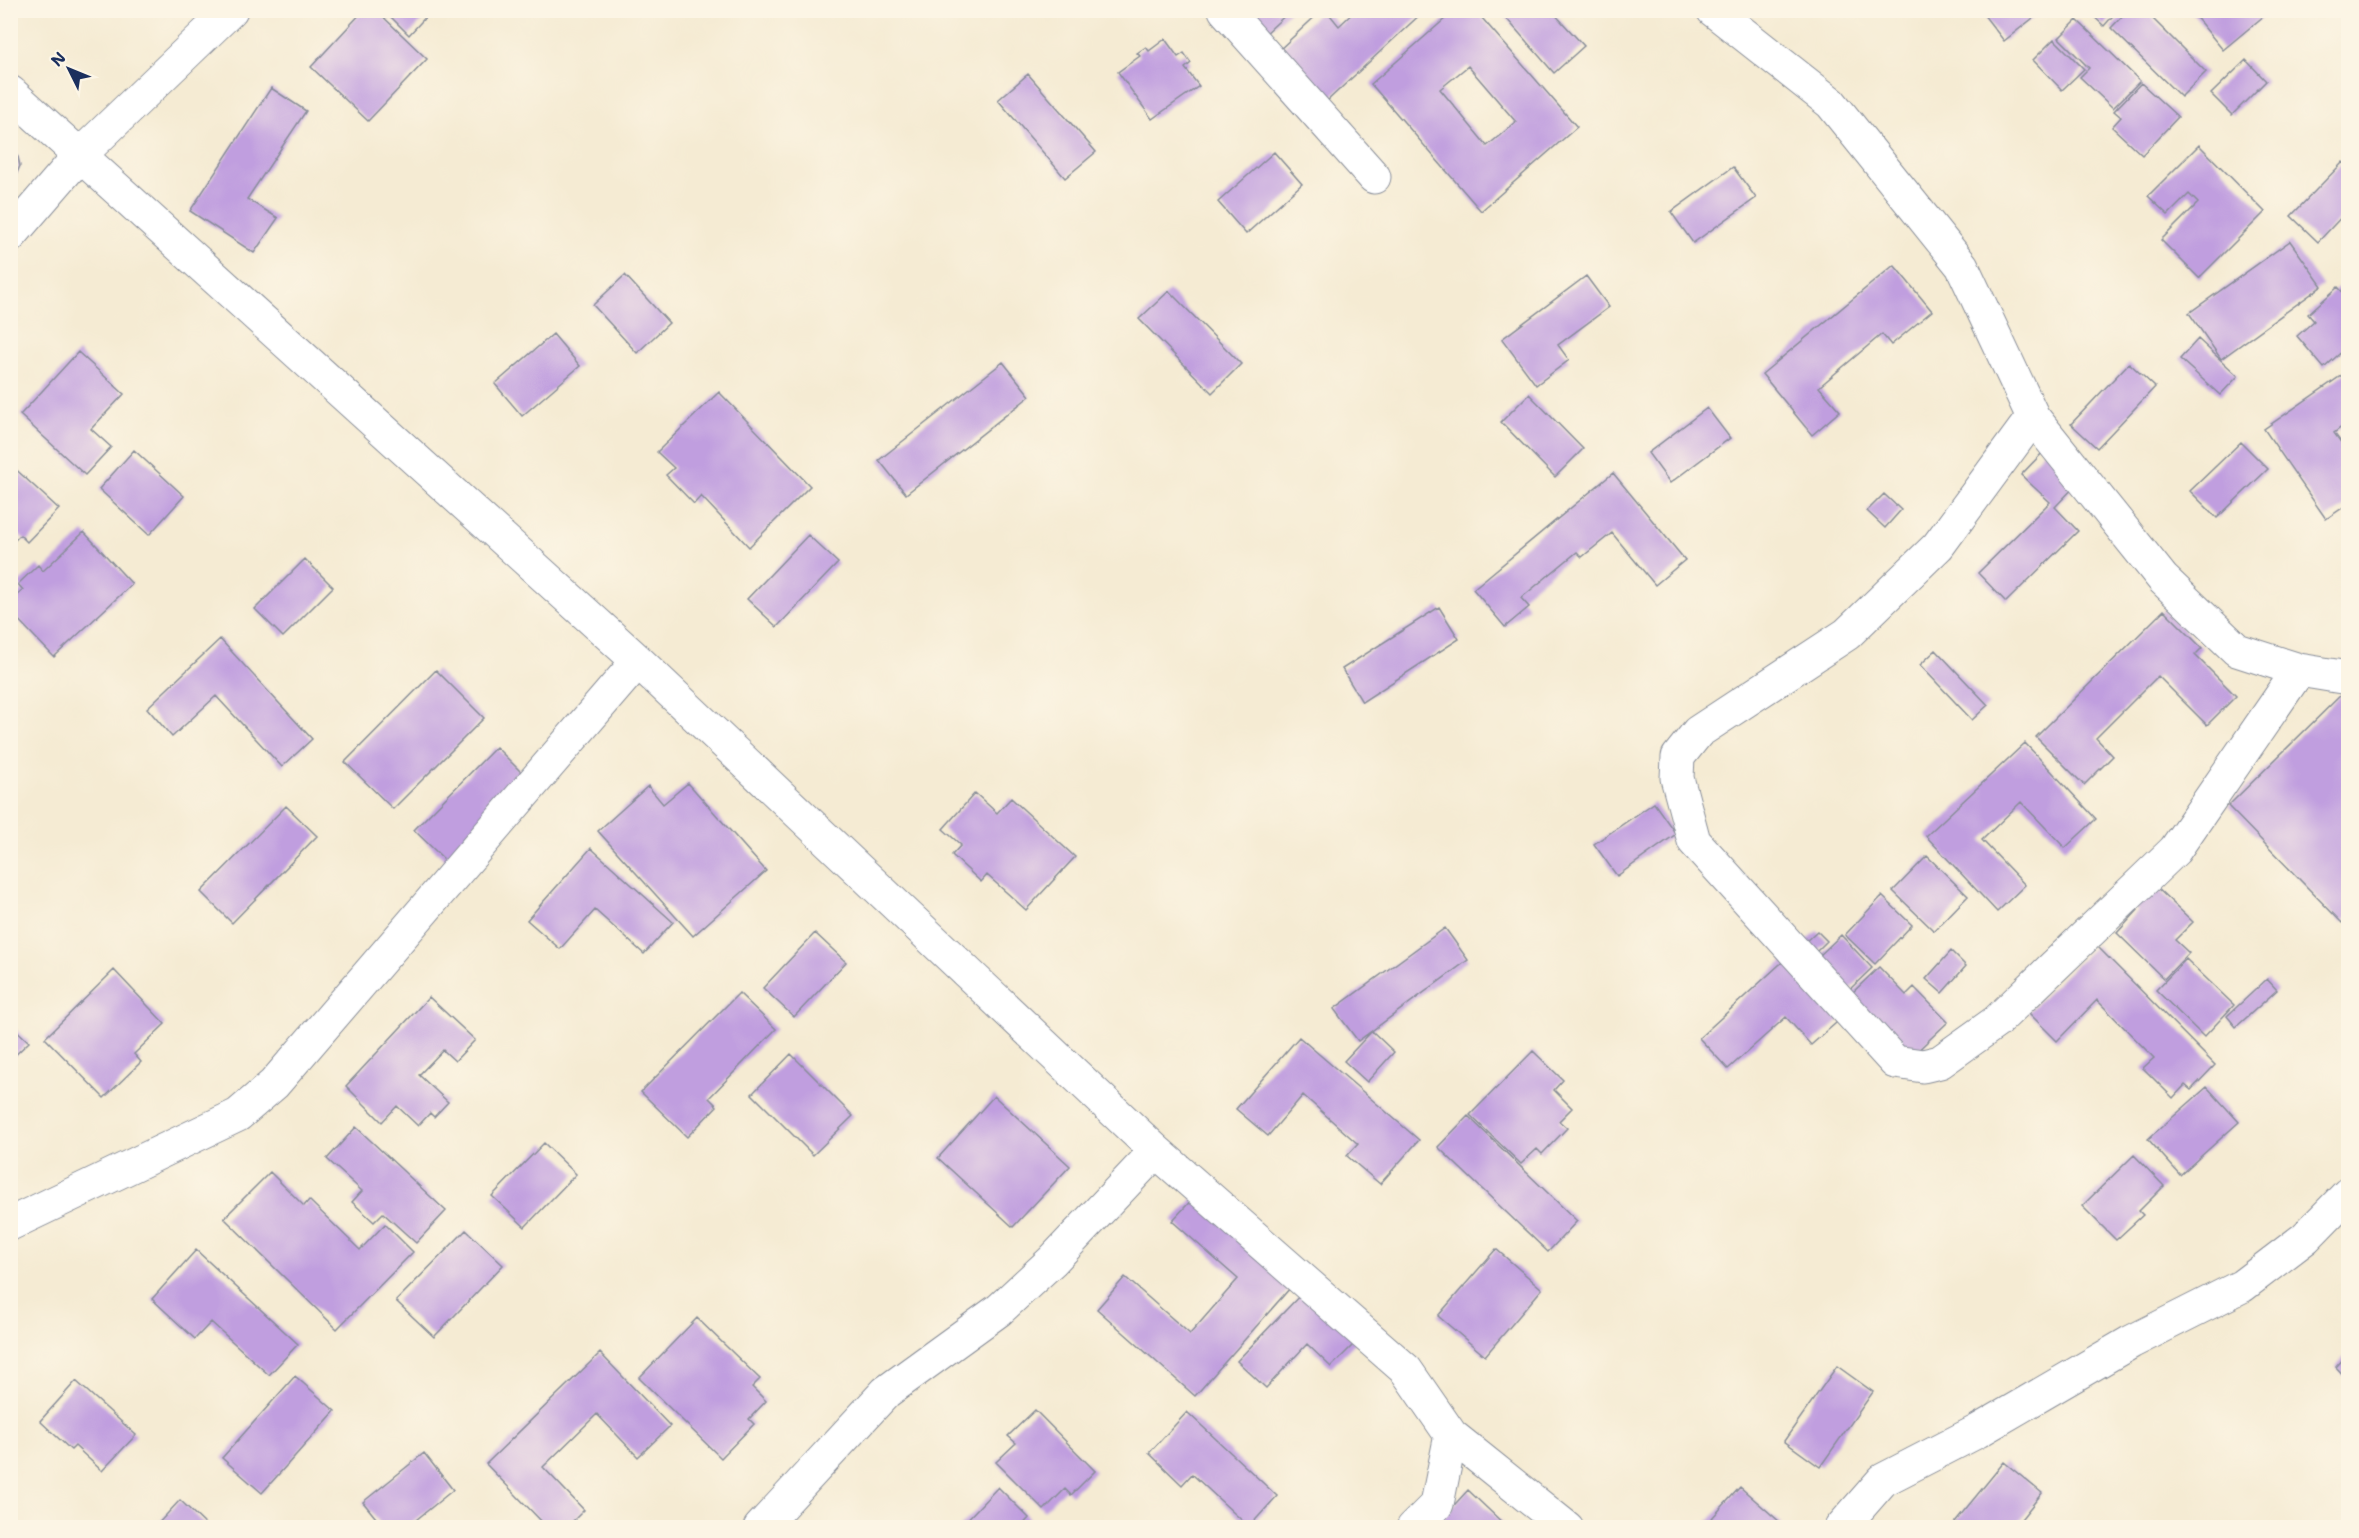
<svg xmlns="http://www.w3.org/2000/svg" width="2359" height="1538" font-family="'Shantell Sans',sans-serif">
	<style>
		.building { fill: #c09edf; fill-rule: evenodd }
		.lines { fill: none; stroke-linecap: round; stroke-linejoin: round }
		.street-casing { stroke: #888d98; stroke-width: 35 }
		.street { stroke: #fff; stroke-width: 33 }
	</style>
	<rect width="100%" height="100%" fill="#fcf5e5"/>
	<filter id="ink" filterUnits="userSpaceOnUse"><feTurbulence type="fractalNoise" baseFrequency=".0167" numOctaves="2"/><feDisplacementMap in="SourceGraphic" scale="12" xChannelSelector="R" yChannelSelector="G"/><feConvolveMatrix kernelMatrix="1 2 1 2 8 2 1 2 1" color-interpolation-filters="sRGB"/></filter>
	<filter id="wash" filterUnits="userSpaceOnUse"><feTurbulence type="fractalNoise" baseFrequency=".008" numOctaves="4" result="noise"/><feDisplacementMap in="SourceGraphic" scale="24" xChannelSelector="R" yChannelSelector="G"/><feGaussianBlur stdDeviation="1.35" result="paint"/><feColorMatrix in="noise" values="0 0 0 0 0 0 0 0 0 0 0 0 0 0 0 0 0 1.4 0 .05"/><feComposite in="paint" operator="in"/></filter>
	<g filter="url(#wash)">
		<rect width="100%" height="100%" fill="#f5ebd3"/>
		<g id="blocks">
			<!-- building -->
			<path class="building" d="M364,10H376L427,59L368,121L311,67Z
				M390,10H432L409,35L388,14Z
				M1241,10H1291L1264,35Z
				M1322,10H1326L1339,26L1356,10H1425L1326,102L1278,51Z
				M1455,10H1475L1577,127L1481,211L1371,84ZM1468,66L1516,122L1487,146L1440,89Z
				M1499,10H1551L1584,46L1554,73Z
				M1980,10H2035L2038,14L2004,41Z
				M2087,10H2118L2104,26Z
				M2128,10H2144L2206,72L2181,97L2111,28Z
				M2190,10H2271L2223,50Z
				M2077,20L2140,81L2113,108L2080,77L2089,68L2059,38Z
				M1165,39L1178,57L1184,53L1191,63L1185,68L1199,86L1152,119L1118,72L1140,56L1137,53L1146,47L1149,51Z
				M2054,39L2084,69L2062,90L2033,60Z
				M2246,60L2266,81L2232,115L2211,94Z
				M1028,74L1096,152L1065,178L998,100Z
				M2141,83L2178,117L2142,155L2112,127L2121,117L2114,111Z
				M271,88L306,111L247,199L278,218L254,253L190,211Z
				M2199,145L2265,212L2199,278L2161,240L2198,203L2189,194L2168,215L2148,196Z
				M10,148L18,157L20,166L16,175L10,180Z
				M1274,152L1302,184L1246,234L1218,202Z
				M2343,162L2348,167V210L2318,242L2291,216Z
				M1733,167L1756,198L1693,243L1671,212Z
				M2290,241L2322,286L2221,359L2189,313Z
				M1894,265L1932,311L1891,345L1882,334L1819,387L1840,411L1812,435L1762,374Z
				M625,275L669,323L637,353L593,305Z
				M1586,276L1609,307L1558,345L1569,360L1536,385L1502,339Z
				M2338,287L2348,298V346L2324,368L2297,336L2314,321L2308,314Z
				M1169,291L1241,364L1212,393L1139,319Z
				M553,334L580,366L522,416L495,384Z
				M2198,339L2238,376L2220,395L2180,359Z
				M78,352L124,394L91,429L111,447L85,475L20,415Z
				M1003,362L1030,396L906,494L879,460Z
				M2129,363L2155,387L2097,448L2071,424Z
				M2348,371V422L2334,433L2348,452V504L2326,519L2264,429Z
				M719,392L810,486L749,547L701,496L694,504L666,475L674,468L657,452Z
				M1529,394L1583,449L1555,477L1501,422Z
				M1707,408L1730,438L1670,483L1648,453Z
				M2241,442L2268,469L2217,518L2190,491Z
				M2046,449L2080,481L2055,507L2078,531L2006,602L1978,573L2050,502L2021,475Z
				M134,450L184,496L149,535L99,489Z
				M10,464L59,509L27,542L20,535L10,545Z
				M1613,473L1685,560L1655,585L1612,533L1582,557L1577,552L1521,598L1529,607L1505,627L1473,589Z
				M1884,494L1901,510L1885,528L1867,511Z
				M84,532L132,584L54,657L10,611V601L23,590L18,584L38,565L43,571Z
				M808,535L838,563L777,627L747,599Z
				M305,559L333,587L283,637L255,609Z
				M1439,607L1459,639L1362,702L1342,669Z
				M2164,610L2202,648L2195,655L2236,696L2207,725L2158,676L2096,738L2113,756L2084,785L2036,737Z
				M220,639L312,739L282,767L216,696L172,737L147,708Z
				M1936,650L1988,705L1972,720L1920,665Z
				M436,670L484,718L393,809L345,762Z
				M2348,688V917L2342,923L2228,806Z
				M2025,743L2096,819L2065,848L2021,802L1982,840L2025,885L1997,912L1926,836Z
				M496,747L529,780L448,863L414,830Z
				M688,783L766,871L693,936L598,831L648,786L663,804Z
				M975,793L997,813L1011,798L1075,857L1026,910L987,875L981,882L952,855L961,845L943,829Z
				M1654,803L1676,834L1617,876L1594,844Z
				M286,806L317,836L232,923L201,892Z
				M591,848L673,922L644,954L595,910L560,949L527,920Z
				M1927,856L1968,896L1934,931L1893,891Z
				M2154,885L2193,922L2175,940L2189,953L2164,979L2117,933L2138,910L2133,906Z
				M1882,896L1912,925L1875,964L1845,935Z
				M1445,928L1468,960L1358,1041L1334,1009Z
				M1817,931L1827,941L1814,954L1804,943Z
				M815,933L846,962L794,1017L763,988Z
				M1841,935L1872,968L1848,991L1817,958Z
				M2096,945L2215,1065L2191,1090L2185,1085L2173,1098L2143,1068L2154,1058L2097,1000L2057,1041L2028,1012Z
				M1951,951L1966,966L1942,993L1926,979Z
				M1789,956L1844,1016L1811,1045L1786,1017L1728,1069L1699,1038Z
				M2186,959L2234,1005L2204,1037L2156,990Z
				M1879,967L1906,995L1914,987L1948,1022L1911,1057L1850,995Z
				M114,970L165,1024L134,1054L141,1062L104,1098L45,1038Z
				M2267,979L2277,990L2236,1027L2227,1016Z
				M739,993L776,1029L709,1098L717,1106L687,1137L641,1092Z
				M429,997L475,1040L455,1061L443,1050L419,1075L448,1102L434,1117L430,1113L418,1126L397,1106L382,1122L346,1086Z
				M10,1024L29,1042L10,1060Z
				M1372,1031L1394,1052L1367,1082L1344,1061Z
				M1299,1037L1419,1140L1380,1184L1347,1156L1358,1144L1303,1095L1268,1136L1236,1109Z
				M1533,1051L1563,1080L1554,1090L1572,1108L1559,1121L1567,1128L1542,1154L1537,1149L1521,1164L1470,1115Z
				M791,1054L853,1116L813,1155L752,1094Z
				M2207,1087L2239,1122L2180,1175L2148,1139Z
				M994,1096L1070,1166L1013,1227L938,1158Z
				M1468,1116L1577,1221L1548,1252L1438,1147Z
				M356,1127L446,1211L416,1243L383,1213L374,1222L352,1202L362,1191L327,1159Z
				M544,1143L576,1174L525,1227L492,1196Z
				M2134,1155L2164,1186L2139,1211L2143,1215L2116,1240L2082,1206Z
				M270,1172L304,1206L309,1200L360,1250L385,1224L413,1252L337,1329L224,1218Z
				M1199,1192L1298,1279L1195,1396L1097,1309L1125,1277L1190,1334L1238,1279L1172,1221Z
				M466,1230L503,1265L434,1337L396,1301Z
				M1496,1249L1542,1289L1485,1356L1438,1316Z
				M196,1250L298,1344L269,1375L211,1322L195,1339L152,1299Z
				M1307,1288L1360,1338L1331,1367L1307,1344L1266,1388L1237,1361Z
				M697,1318L760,1379L752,1387L766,1401L749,1419L754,1424L721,1458L639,1378Z
				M600,1353L670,1426L638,1457L597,1414L543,1467L584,1510L566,1528H548L486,1464Z
				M2348,1354V1380L2336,1367Z
				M1837,1366L1873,1392L1820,1467L1784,1441Z
				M295,1376L335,1411L262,1493L222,1458Z
				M76,1381L136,1435L102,1471L75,1446L71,1450L40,1421Z
				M1035,1410L1095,1471L1071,1495L1065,1489L1044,1510L996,1462L1016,1443L1008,1436Z
				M1187,1412L1277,1496L1249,1527L1192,1474L1182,1485L1149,1453Z
				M424,1453L453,1490L406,1528H384L363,1502Z
				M2004,1462L2042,1493L2014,1528H1950Z
				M998,1487L1029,1518L1020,1528H959Z
				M1740,1487L1781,1523L1778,1528H1703Z
				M1468,1490L1508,1528H1433Z
				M180,1500L209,1528H154Z"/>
		</g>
	</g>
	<g filter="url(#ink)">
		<use href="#blocks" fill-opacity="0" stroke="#888d98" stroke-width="1.5"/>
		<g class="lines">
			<defs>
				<path id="street" d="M1225,10L1374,177
					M1713,10L1831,103L1962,266L2033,417L2163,579L2237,650L2299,670L2348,678
					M10,92L638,661L1156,1151L1406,1370L1451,1435L1437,1504L1413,1528
					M10,236L80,155L231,10
					M2033,417L1938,546L1847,634L1698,732L1678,757L1677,778L1694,841L1895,1062L1923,1066L1940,1062L1996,1022L2175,850L2299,670
					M10,1224L238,1115L274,1084L638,661
					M1451,1435L1567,1528
					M760,1528L886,1392L999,1310L1052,1261L1156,1151
					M1841,1528L1883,1480L1978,1431L2131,1342L2242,1286L2305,1238L2348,1194"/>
			</defs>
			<!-- street casing -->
			<use href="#street" class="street-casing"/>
			<!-- street -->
			<use href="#street" class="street"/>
		</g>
	</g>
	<!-- margin -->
	<rect width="2359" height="1538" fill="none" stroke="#fcf5e5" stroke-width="36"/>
	<!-- north arrow -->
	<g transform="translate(69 69) rotate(313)" stroke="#fcf5e5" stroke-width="4.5" paint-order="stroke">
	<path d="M0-4.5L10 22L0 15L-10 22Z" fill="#1b2f5e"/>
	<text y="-9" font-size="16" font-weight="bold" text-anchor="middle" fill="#1b2f5e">N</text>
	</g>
</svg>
